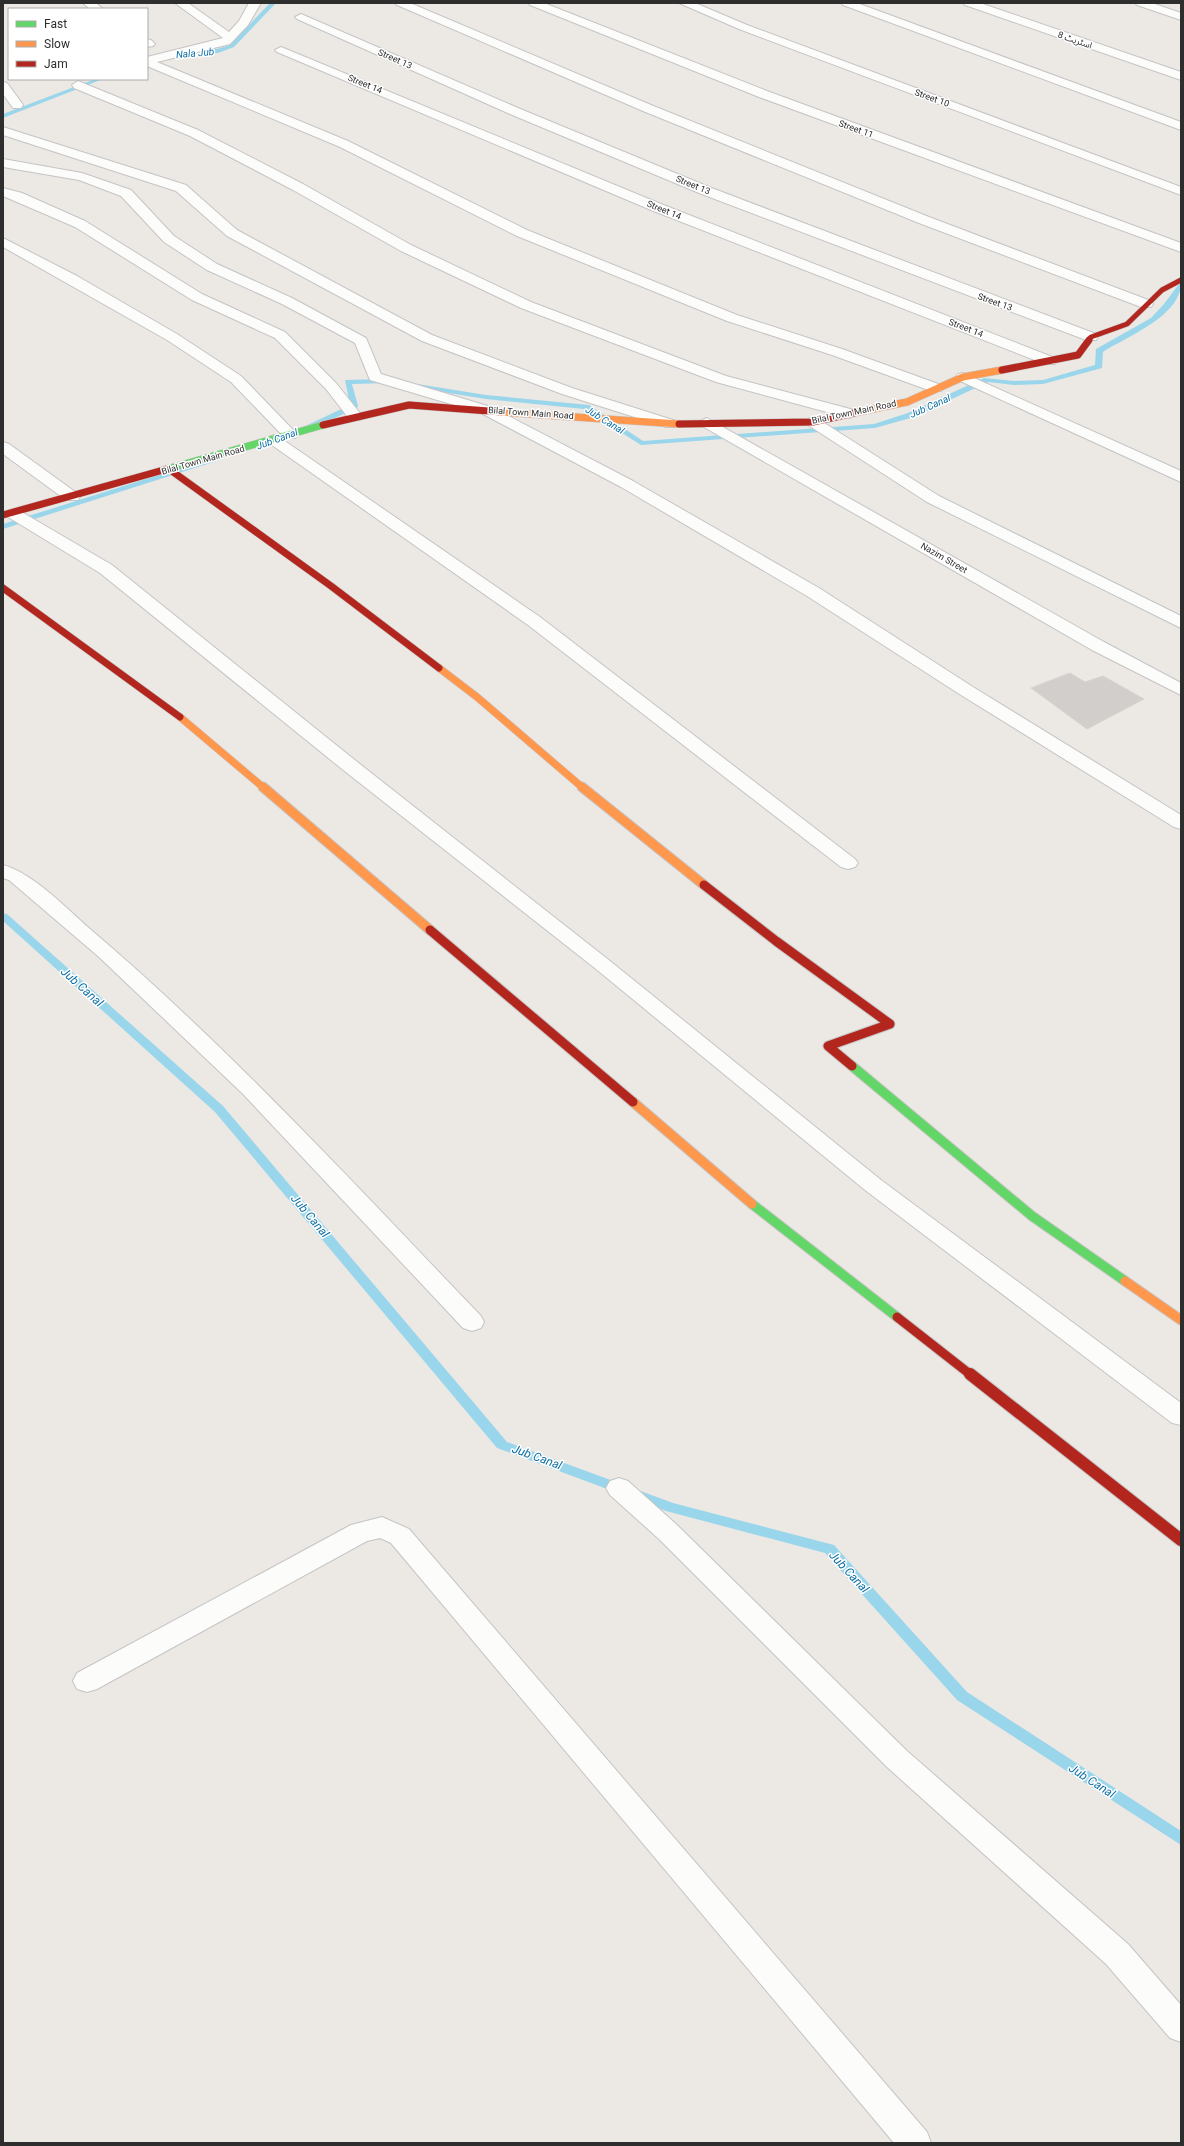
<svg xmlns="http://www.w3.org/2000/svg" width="1184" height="2146" font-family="Roboto,'Noto Sans Arabic',sans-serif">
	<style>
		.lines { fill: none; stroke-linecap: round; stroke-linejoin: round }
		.stream { fill: #99d6ec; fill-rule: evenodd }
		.building { fill: #d1cecb; stroke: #d7d4d0 }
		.street-casing { stroke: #c5c4c5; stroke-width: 2 }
		.fast-far1-casing { stroke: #c5c4c5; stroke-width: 8 }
		.fast-casing { stroke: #c5c4c5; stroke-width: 11 }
		.slow-far1-casing { stroke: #c5c4c5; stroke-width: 8 }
		.slow-casing { stroke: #c5c4c5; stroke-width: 11 }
		.jam-far3-casing { stroke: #c5c4c5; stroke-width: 6 }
		.jam-far2-casing { stroke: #c5c4c5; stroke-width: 8 }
		.jam-far1-casing { stroke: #c5c4c5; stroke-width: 11 }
		.jam-casing { stroke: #c5c4c5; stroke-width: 14 }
		.street { fill: #fcfcfb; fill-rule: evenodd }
		.fast-far1 { stroke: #63d668; stroke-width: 7 }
		.fast { stroke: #63d668; stroke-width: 9 }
		.slow-far1 { stroke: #ff974d; stroke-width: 7 }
		.slow { stroke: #ff974d; stroke-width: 9 }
		.jam-far3 { stroke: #b3261e; stroke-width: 5 }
		.jam-far2 { stroke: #b3261e; stroke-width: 7 }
		.jam-far1 { stroke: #b3261e; stroke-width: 9 }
		.jam { stroke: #b3261e; stroke-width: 12 }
		.labels { text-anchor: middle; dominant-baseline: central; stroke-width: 3; stroke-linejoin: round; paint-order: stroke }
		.far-street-label { font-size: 9px; fill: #2e2e2e; stroke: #fff }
		.far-water-label { font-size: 10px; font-style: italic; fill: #0d6fa3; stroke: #fff }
		.water-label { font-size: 12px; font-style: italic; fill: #0d6fa3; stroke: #fff }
	</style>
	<rect width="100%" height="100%" fill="#ece8e4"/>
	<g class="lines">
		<!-- stream -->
		<path class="stream" d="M270,3H276L234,47L218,53L183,55L180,53L183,51L217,49L230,45Z
			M95,79H103L3,118V114Z
			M1181,283C1181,316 1126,337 1103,352L1102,368L1043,384L1014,385L988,382L914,417L875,428L641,445L584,409L486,399L417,388L413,386L417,384L486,395L589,405L643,441L874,424L908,413L984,378L1014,381L1043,380L1095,365L1096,349L1151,318L1164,304L1179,284Z
			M386,379L390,381L389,383L352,384L358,406L357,408L308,430L301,428L350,405L345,380Z
			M216,457L223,459L3,529V524Z
			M3,913L7,914L223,1106L507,1442L673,1503L834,1545L967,1692L1181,1831V1845L957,1700L825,1553L666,1511L497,1448L215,1112L3,921Z"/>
	</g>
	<!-- building -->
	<path class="building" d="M1070,673L1085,682L1103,676L1144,699L1087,729L1031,688Z"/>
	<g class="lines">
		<defs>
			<path id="street" d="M83,3H96L103,9H90Z
				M175,3H188L229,32L239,21L249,3H261L248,25L230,44L157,62L348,141L527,230L737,315L842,349L941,385L944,388L941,391H931L832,355L727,321L517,236L340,147L147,66V57L223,38Z
				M395,3H410L651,105L929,217L1151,301L1153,304L1151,307H1141L919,223L643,111L397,5Z
				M528,3H544L767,91L1181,243V252L759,97L530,5Z
				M679,3H695L747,25L1181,187V195L739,29Z
				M841,3H857L1181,122V130L843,5Z
				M963,3H980L1181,72V80L965,5Z
				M1135,3H1152L1181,13V20L1137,5Z
				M301,14L518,108L709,187L1096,334L1098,337L1096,340H1086L699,193L510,114L297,19L295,17Z
				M147,39L151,40L155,44L153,46L147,47Z
				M281,47L661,204L1055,358L1057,361L1055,364H1045L651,210L277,52L275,50Z
				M78,81L198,130L303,184L411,245L531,302L726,376L854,410L857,413L854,416L849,418L716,382L521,308L401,251L293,190L190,136L74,88L72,85Z
				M3,82L7,83L21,102L23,105L21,108H13L3,94Z
				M3,127L186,185L237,230L432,335L572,388L676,421L679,424L676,427H666L562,394L422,341L227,236L176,191L3,135Z
				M3,159L82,173L131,190L174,236L217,264L292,298L366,338L381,374L491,407L633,481L819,588L973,687L1181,815V829L1174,827L961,695L807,596L621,487L481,413L370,380L355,343L282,304L207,270L164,242L121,196L79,180L3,167Z
				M3,188L22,193L85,221L202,294L285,332L336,383L363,417L360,420H350L326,389L275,338L192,300L75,227L3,196Z
				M3,238L77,276L177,334L241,376L298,435L295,438H285L231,382L167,340L3,247Z
				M963,373L1181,471V482L958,380L956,377L958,374Z
				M813,417L818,419L939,496L1181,616V628L927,502L808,425L805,422L808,419Z
				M707,418L1104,642L1181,683V695L1092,650L702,426L699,423L702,420Z
				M274,435L279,437L540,617L855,859L858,863L855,867L848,869L841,867L528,625L269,443L266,440L269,437Z
				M3,442L9,444L78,494L80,497L78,500H66L3,454Z
				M14,509L20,511L112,565L356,761L610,961L881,1180L1181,1403V1425L1172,1423L865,1190L596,969L342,769L100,573L8,517L6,514L8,511Z
				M3,865C33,873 66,908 90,929C230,1048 354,1184 481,1316L484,1322L481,1328L472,1331L463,1328L243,1094L99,957L9,880L3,878Z
				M619,1478L628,1481L677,1525L907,1751L1128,1944L1181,2005V2042L1170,2038L1106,1964L887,1767L659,1539L610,1495L606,1488L610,1481Z
				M382,1517L409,1529L927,2132L931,2143H894L391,1543L380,1538L367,1541L97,1689L87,1692L77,1689L73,1681L77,1673L351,1525Z"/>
			<path id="fast-far1" d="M167,469L323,425"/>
			<path id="fast" d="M852,1066L1032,1216L1125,1281
				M752,1204L897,1317"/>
			<path id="slow-far1" d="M502,412L679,424
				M858,412L907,402L963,377L1002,370
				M439,668L477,697L583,788
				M180,717L264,788"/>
			<path id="slow" d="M263,787L430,930
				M582,787L704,885
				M633,1102L752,1204
				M1125,1281L1181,1320"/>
			<path id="jam-far3" d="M1088,341L1091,337L1127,324L1162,290L1181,280"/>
			<path id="jam-far2" d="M1002,370L1078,355L1089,340
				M679,424L813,422L858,412
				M323,425L409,405L502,412
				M169,469L331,586L439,668
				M3,515L167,469
				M3,588L180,717"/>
			<path id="jam-far1" d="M704,885L776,941L890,1024L828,1046L852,1066
				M430,930L633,1102
				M897,1317L971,1375"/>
			<path id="jam" d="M970,1374L1181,1540"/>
		</defs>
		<!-- street casing -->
		<use href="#street" class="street-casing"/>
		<!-- fast-far1 casing -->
		<use href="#fast-far1" class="fast-far1-casing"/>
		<!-- fast casing -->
		<use href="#fast" class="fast-casing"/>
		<!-- slow-far1 casing -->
		<use href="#slow-far1" class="slow-far1-casing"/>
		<!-- slow casing -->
		<use href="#slow" class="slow-casing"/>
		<!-- jam-far3 casing -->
		<use href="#jam-far3" class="jam-far3-casing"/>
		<!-- jam-far2 casing -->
		<use href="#jam-far2" class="jam-far2-casing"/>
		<!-- jam-far1 casing -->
		<use href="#jam-far1" class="jam-far1-casing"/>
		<!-- jam casing -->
		<use href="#jam" class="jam-casing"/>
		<!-- street -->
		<use href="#street" class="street"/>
		<!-- fast-far1 -->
		<use href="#fast-far1" class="fast-far1"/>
		<!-- fast -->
		<use href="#fast" class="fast"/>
		<!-- slow-far1 -->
		<use href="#slow-far1" class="slow-far1"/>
		<!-- slow -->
		<use href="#slow" class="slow"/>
		<!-- jam-far3 -->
		<use href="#jam-far3" class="jam-far3"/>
		<!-- jam-far2 -->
		<use href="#jam-far2" class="jam-far2"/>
		<!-- jam-far1 -->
		<use href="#jam-far1" class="jam-far1"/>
		<!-- jam -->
		<use href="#jam" class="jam"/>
	</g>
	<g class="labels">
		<!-- far-street labels -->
		<g class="far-street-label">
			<text transform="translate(1075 40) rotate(19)">اسٹریٹ 8</text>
			<text transform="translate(395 59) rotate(24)">Street 13</text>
			<text transform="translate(365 84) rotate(22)">Street 14</text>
			<text transform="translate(932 98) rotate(20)">Street 10</text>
			<text transform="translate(856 129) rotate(20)">Street 11</text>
			<text transform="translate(693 185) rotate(22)">Street 13</text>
			<text transform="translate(664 210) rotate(22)">Street 14</text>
			<text transform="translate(995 302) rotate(20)">Street 13</text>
			<text transform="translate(966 328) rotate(21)">Street 14</text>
			<text transform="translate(854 412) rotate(-12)">Bilal Town Main Road</text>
			<text transform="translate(531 413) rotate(4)">Bilal Town Main Road</text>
			<text transform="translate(203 460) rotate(-16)">Bilal Town Main Road</text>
			<text transform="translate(944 558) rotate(30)">Nazim Street</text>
		</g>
		<!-- far-water labels -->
		<g class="far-water-label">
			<text transform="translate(195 53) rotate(-5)">Nala Jub</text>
			<text transform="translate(930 406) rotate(-24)">Jub Canal</text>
			<text transform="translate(605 420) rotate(32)">Jub Canal</text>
			<text transform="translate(277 439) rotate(-20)">Jub Canal</text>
		</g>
		<!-- water labels -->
		<g class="water-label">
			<text transform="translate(82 987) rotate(42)">Jub Canal</text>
			<text transform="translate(310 1216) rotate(50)">Jub Canal</text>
			<text transform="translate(537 1457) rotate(20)">Jub Canal</text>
			<text transform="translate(849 1572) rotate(47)">Jub Canal</text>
			<text transform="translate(1092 1781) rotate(33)">Jub Canal</text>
		</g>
	</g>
	<!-- border -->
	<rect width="1184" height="2146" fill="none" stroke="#2e2e2e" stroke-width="8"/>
	<!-- legend -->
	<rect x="8" y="8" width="140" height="72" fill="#ffffff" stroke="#ababab"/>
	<rect x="16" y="21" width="20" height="6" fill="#63d668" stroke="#ababab"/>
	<text x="44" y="28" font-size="12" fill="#2e2e2e">Fast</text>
	<rect x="16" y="41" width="20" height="6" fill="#ff974d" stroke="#ababab"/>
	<text x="44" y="48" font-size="12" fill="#2e2e2e">Slow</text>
	<rect x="16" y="61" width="20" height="6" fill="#b3261e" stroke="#ababab"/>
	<text x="44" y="68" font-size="12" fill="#2e2e2e">Jam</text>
</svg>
